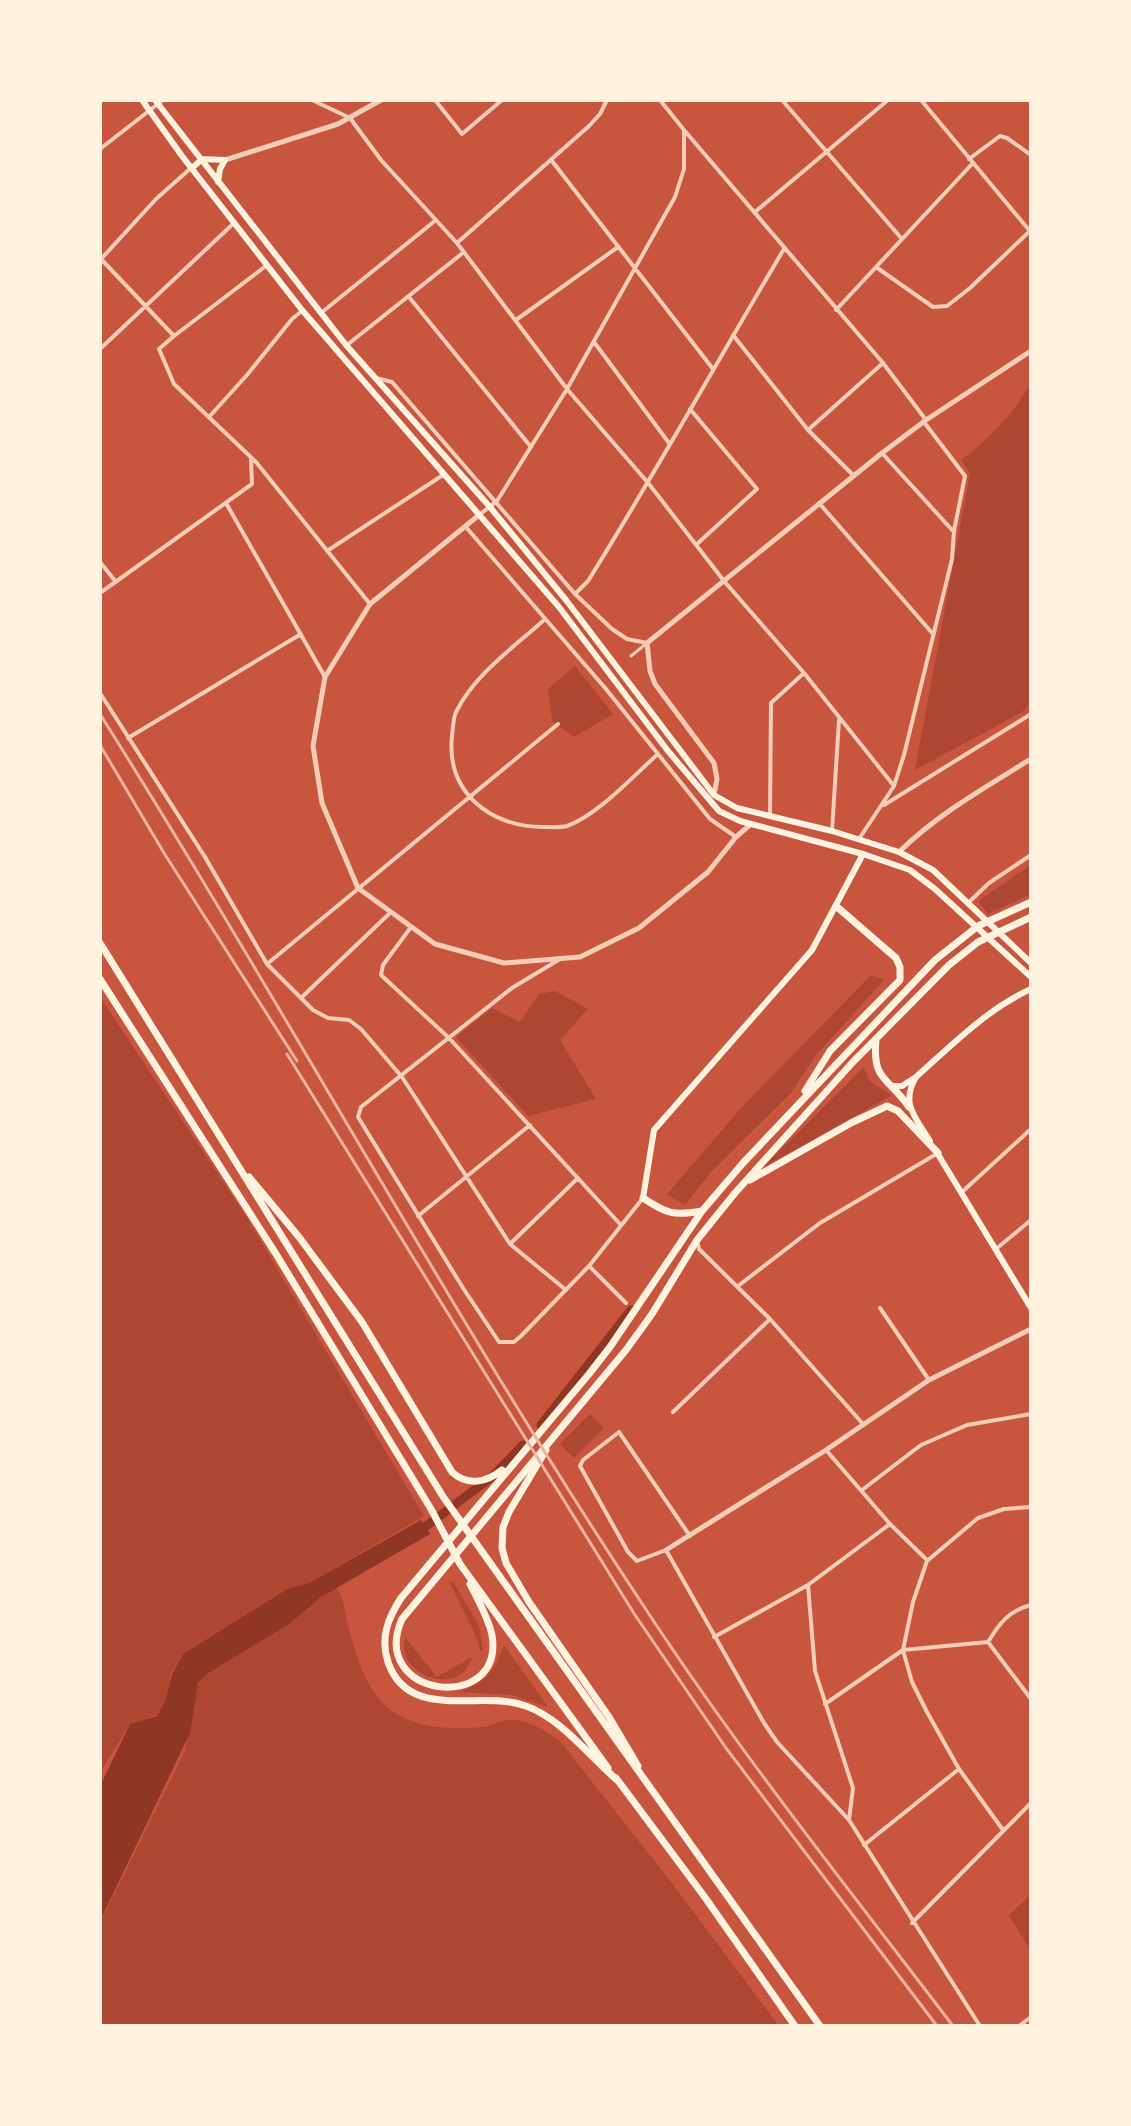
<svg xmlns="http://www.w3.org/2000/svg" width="1131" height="2126" font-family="'Work Sans',sans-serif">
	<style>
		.green { fill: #ae4732 }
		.water { fill: #8f3625 }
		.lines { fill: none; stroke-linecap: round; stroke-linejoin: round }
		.canal { stroke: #8f3625; stroke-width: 9 }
		.pedestrian { stroke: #f1ccb7; stroke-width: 3 }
		.minor { stroke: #f1ccb7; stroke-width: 4 }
		.tertiary { stroke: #f1ccb7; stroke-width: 5 }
		.secondary { stroke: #fff3e0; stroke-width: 6 }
		.primary { stroke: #fff3e0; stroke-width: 6 }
		.trunk { stroke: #fff3e0; stroke-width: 7 }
		.rail { stroke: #e9b49f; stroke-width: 3 }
	</style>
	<rect width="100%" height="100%" fill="#c8553d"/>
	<!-- green -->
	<path class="green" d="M1031,386V703L1022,712L915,770L970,473L961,460C982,445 1000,427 1016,406C1022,399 1023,392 1031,386Z
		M575,666L613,714L574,737L552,721L548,689Z
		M1031,865V894L988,914L978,901Z
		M871,975L884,980L816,1055L791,1093L711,1172L685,1205L667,1194L742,1107Z
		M555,991L588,1009L560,1040L596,1099L528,1116L456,1037L492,1008L520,1022L539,994Z
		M100,997L244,1213L424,1516L309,1583L289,1588L183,1654L171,1673L167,1698L157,1715L130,1724L100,1772Z
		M864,1067L870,1082L892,1095L762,1168Z
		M590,1414L604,1428L574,1458L560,1444Z
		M453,1581L479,1626L483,1649L481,1652L477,1639L450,1583Z
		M336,1587L342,1598C362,1691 378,1736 484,1727C492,1726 500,1720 508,1720C527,1718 544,1731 559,1740L668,1878L779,2026H100V1923L185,1751L198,1684L210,1672Z
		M405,1637L437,1677L472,1657C461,1700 394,1675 405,1637Z
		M504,1645L548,1707L512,1695L459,1692C487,1681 494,1673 504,1645Z
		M1031,1894V1952L1009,1915Z"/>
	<!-- water -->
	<path class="water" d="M421,1520L430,1534L321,1597L289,1624L210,1672L198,1683L190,1733L100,1921V1786L130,1724L157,1716L166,1699L172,1674L183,1654L289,1588L309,1583Z"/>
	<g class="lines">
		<!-- canal -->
		<path class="canal" d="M541,1425L631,1310
			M425,1527L493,1476L523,1445"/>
		<!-- pedestrian -->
		<path class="pedestrian" d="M631,656L647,643"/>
		<!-- minor -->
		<path class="minor" d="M312,100L350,118L381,160L457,243L567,389L649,484L724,581L804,673L894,786
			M435,100L462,134L502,100
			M782,100L902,239
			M921,100L1029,230
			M684,130L883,363L926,420
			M100,149L163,100
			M969,159L1000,136L1007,138L1031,155
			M552,161L713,369
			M755,212L888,100
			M457,243L589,126L600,114L607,100
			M100,258L174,336L267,265
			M102,258L156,199L191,168
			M876,267L933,307L947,306L970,288L1031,230
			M409,297L531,447
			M836,310L972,164
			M321,313L436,220
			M516,320L618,247
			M733,335L808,430L853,475
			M174,336L159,349L174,384L256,462L370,604
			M594,342L669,443
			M347,345L464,252
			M100,349L235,222
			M376,378L392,382L575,594L612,629L627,639L647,643
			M690,409L757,489L697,544
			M209,417L247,375L292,319L302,311
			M808,430L883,363
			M882,453L953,531
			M226,503L325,677
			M819,503L933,634
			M479,515L497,501L567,389L675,197L684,169V130L660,100
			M465,526L606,689L710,819L736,837
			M327,551L443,475
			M100,562L116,582
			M100,593L252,484L251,458
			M575,594L588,581C656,472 718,360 784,249
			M544,620C513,648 475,674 456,712C453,719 453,728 452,736C446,792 490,827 543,827C550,827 560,828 567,826C598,815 633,776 658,754
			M100,693L205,857L267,964L313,1010L328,1018L349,1020L361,1029L402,1077L510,1244L566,1290
			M128,738L301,634
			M884,805L1031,714
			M770,816L771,703L804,673
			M832,831L839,720
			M859,839L894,786L904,755L952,559L954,531L965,476L924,422
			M968,903L989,883L1031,855
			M411,927L383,965L381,975L449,1038L620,1224
			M560,959L512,988L361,1107L358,1117L463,1288L499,1342H514L521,1336L589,1266L643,1198
			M267,964L558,724
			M302,997L391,912
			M962,1192L1031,1129
			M418,1216L530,1125
			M697,1240L699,1249L770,1319L863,1424
			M511,1243L578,1178
			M996,1249L1031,1220
			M589,1266L626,1303
			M738,1286L820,1223L938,1153
			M880,1308L929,1380
			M673,1412L770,1319
			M826,1450L890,1524L927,1560
			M862,1490L921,1445L967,1425L1031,1414
			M690,1536L619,1432L583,1460L580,1466L628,1552L637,1561L666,1550L764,1723L777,1742L849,1820L980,2026
			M808,1585L815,1671L853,1788L849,1820
			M714,1637L808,1585L890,1524
			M988,1642L1031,1699
			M825,1704L903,1650L988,1642C999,1624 1009,1610 1031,1605
			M1003,1830L959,1769L927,1712L912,1682L903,1650L913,1602L927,1561L978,1518L1004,1509L1031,1507
			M864,1845L959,1769
			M912,1923L1031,1803
			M1019,2026L1031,2017"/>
		<!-- tertiary -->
		<path class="tertiary" d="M225,160L338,124L381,100
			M479,515L370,604L325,677L313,746L322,803L358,888L435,944L504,963L580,957L639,928L708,872L736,837L751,824
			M714,795L717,779L714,763L655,684L650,671L647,643L882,453L926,420L1031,351
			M899,852C938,814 984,788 1031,759
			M666,1550L826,1450L929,1380L1031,1329"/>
		<!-- secondary -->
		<path class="secondary" d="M916,1077C952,1045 987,1009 1031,989
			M893,1086H902L916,1077C900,1104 916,1118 930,1141
			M936,1151L1031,1308
			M643,1198L654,1130L812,950L863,854"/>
		<!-- primary -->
		<path class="primary" d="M142,100L182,156L302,310L559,607L668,751L719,811L740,821L863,854L910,870L935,889L1031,977
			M155,100L346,345L490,507L566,600L714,795L737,808L832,831L899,852L933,870L1031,963
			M192,168L202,159L225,160L220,169L218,182"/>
		<!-- trunk -->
		<path class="trunk" d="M100,943L444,1498L820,2026
			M100,979L276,1254L431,1509L460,1564L608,1768
			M876,1040C872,1082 889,1077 909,1107
			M805,1091L830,1051L900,980V967L896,958L836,906
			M249,1177L299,1237L362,1322L452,1472C468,1487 487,1482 502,1470
			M750,1180L851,1123L887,1106L898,1111L938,1153
			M643,1198C667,1214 674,1216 702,1211
			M546,1450L509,1512L503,1527L502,1548L506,1563L529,1602L609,1717L638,1766
			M470,1584C478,1600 488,1617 492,1635C505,1715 367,1698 402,1619L626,1350L652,1314L697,1240L735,1193L852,1063L949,965L978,942L1031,917
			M616,1778L704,1896L795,2026
			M617,1780C589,1756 562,1719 526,1706C481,1689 409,1723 388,1662C380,1638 388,1618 401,1598L589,1374L610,1347L702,1211L743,1163L935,960L978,926L1031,902"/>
		<!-- rail -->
		<path class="rail" d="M100,714C286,1009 452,1317 645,1608C740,1753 848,1888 953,2026
			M100,745L164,853L297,1061
			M287,1054L635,1615L726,1748L937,2026"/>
	</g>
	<!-- border -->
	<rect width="1131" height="2126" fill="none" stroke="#fff3e0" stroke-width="204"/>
</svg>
